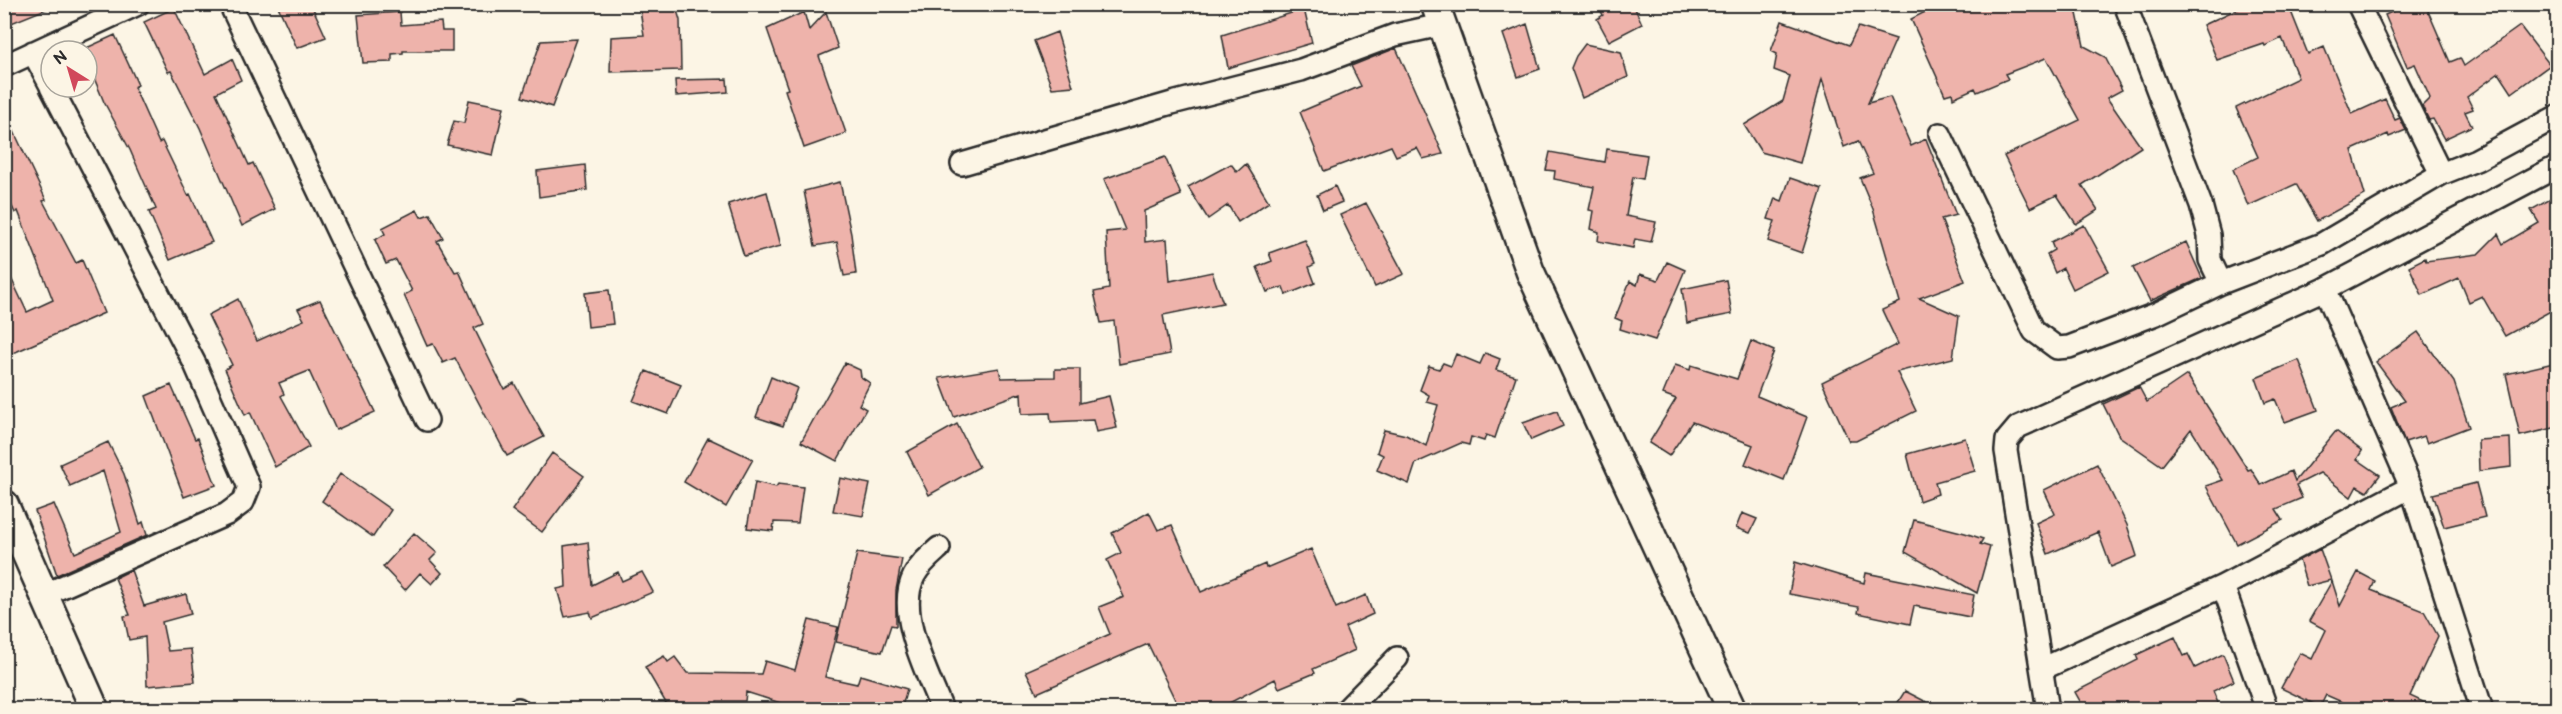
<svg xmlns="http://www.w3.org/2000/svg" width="2562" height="714" font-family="'Balsamiq Sans',sans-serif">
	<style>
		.building { fill: #eeb3ab; stroke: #2b2b2b; stroke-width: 1.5 }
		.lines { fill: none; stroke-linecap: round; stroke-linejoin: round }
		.minor-casing { stroke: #2b2b2b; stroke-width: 26 }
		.tertiary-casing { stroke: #2b2b2b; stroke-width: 32 }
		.minor { stroke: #fcf5e5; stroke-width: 21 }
		.tertiary { stroke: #fcf5e5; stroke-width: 27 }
	</style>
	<rect width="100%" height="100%" fill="#fcf5e5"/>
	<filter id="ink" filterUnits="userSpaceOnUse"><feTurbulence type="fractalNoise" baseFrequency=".0167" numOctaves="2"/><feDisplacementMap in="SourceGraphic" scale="12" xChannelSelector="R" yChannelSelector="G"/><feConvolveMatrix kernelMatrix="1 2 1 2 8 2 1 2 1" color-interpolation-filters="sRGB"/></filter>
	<g filter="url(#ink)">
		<!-- building -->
		<path class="building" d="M4,4H56V5L4,26Z
			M277,4H311L326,37L297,48Z
			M639,4H675L680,20L681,70L610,72L611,37L644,35Z
			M1597,4H1633L1642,24L1609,41L1597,19L1603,15Z
			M1941,4H2075L2084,46L2105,57L2122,90L2107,98L2141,147L2082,185L2098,210L2076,224L2057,195L2030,208L2004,156L2080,120L2046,58L2005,74L2008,79L1977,92L1975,88L1953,98L1952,93L1945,95L1911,19Z
			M2248,4H2288L2308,54L2324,47L2352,114L2385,99L2395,120L2400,118L2406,130L2389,137L2388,134L2352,150L2365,195L2317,221L2296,184L2248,206L2233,169L2258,157L2236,108L2298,78L2282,38L2265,46L2264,44L2217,60L2203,25Z
			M2410,4H2425L2450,62L2460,58L2464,66L2520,26L2550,65L2512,93L2499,73L2467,97L2473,109L2465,112L2472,126L2444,139L2433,119L2429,120L2422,106L2430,98L2415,64L2407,67L2385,15Z
			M174,8L205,74L232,59L241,80L216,93L249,165L253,163L275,209L242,226L200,128L171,71L168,72L144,22Z
			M1304,9L1312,43L1228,68L1222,35Z
			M400,12L401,25L441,22L442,31H452V51H403V53L392,54V62L363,63L358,15Z
			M804,12L809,30L826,12L838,48L819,56L846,133L804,148L785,90L788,89L767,29Z
			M1782,21L1849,45L1858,27L1896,39L1868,103L1890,97L1911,146L1926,139L1956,215L1941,219L1965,281L1919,298L1959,316L1953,358L1897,372L1916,411L1856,441H1849L1822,382L1898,344L1882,310L1900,302L1873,209L1860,178L1873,173L1858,141L1844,147L1822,79L1800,163L1761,152L1744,125L1783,101L1790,76L1774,70L1777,54L1771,51Z
			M1527,24L1540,69L1518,77L1503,34Z
			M1057,32L1073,86L1052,88L1034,41Z
			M115,35L138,85L134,87L159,143L162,141L188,195L190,194L212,242L170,260L149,212L156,209L130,150L104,102L87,61V51L82,50Z
			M577,39L552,107L522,97L541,41Z
			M1585,44L1621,52L1628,77L1582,98L1571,68L1576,56Z
			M1396,48L1443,154L1423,159L1417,148L1396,156L1391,146L1324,171L1300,112L1361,86L1351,66Z
			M727,79L728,92L676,96L675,80Z
			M469,100L504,107L493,155L447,145L454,121L464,123Z
			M4,110L46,200L43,201L76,263L82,260L104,313L4,357V263L27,312L53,300L18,211L15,213L4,189Z
			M1607,149L1647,155L1643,179L1633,177L1626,216L1656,222L1651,242L1635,239L1633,248L1598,241L1599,232L1591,229L1594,211L1589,210L1594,187L1554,179L1555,171L1546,170L1550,152L1605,162Z
			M1165,157L1181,195L1144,211L1145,242L1167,239L1170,281L1212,272L1223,303L1163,315L1170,354L1119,364L1114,321L1101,323L1094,292L1109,289L1106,232L1125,230L1104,179Z
			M1231,164L1237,172L1246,164L1269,202L1238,222L1228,205L1208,219L1188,187Z
			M585,165L587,190L539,197L537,171Z
			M1790,178L1822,189L1802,253L1768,241L1775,221L1768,219L1775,198L1782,201Z
			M840,182L851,234L856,274L844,276L837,242L815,246L804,191Z
			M1335,186L1342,202L1323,210L1317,195Z
			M767,192L781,246L744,256L728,204Z
			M2558,195V307L2505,336L2482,296L2469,302L2459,278L2422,295L2409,266L2425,258L2426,261L2478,254L2498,234L2503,244L2539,223L2531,210Z
			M1366,203L1404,274L1375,287L1340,215Z
			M417,210L421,217L430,214L443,238L437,241L455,272L459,271L483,324L474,328L504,389L514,383L544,437L507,456L455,358L443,363L433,344L427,346L404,295L412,291L396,260L386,264L375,240L385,234L382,228Z
			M2084,225L2109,271L2073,289L2063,268L2055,273L2047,254L2054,250L2051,242Z
			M1305,240L1315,264L1309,267L1315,283L1286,295L1283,287L1267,292L1257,267L1272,261L1269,253Z
			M2186,242L2202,278L2150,301L2133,268Z
			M1667,262L1685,270L1655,340L1620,329L1622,321L1615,318L1630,281L1637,285L1640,274L1658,280Z
			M1726,280L1732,314L1687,323L1682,289Z
			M609,290L613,324L588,327L585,293Z
			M238,299L257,341L304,320L298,309L320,300L375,412L336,430L309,371L279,383L284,394L281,396L309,447L275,467L250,412L245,415L225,369L232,365L208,315Z
			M2418,332L2454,382L2469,427L2427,443L2424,436L2405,442L2391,407L2405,401L2376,362Z
			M1751,341L1774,351L1757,396L1807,417L1784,480L1745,464L1753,445L1692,422L1669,456L1649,443L1676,399L1663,394L1675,365L1690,370L1691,365L1737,379Z
			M1485,353L1500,359L1496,370L1516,376L1495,438L1486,435L1484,441L1471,437L1469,445L1461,443L1416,463L1409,484L1377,470L1383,455L1377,452L1384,430L1406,435L1426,446L1438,405L1427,402L1429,395L1420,390L1429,366L1439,369L1443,363L1451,366L1456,354L1480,364Z
			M2299,360L2318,410L2285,422L2275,399L2265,403L2256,378Z
			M2558,362V427L2520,436L2506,374Z
			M845,363L860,370L861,377L870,383L859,405L866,409L837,461L801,442Z
			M999,368L1001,378L1055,377V369H1080V403L1109,396L1117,428L1096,432L1093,420L1051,422L1050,413L1022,414L1021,393L954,417L939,378Z
			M646,371L681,385L668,414L633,401Z
			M2187,375L2248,470L2251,469L2261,485L2291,471L2295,481L2336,431L2362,451L2357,459L2380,475L2367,492L2357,486L2351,497L2320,473L2296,485L2302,498L2276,509L2283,520L2237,544L2206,486L2223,480L2191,429L2162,466L2119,436L2103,404L2139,387L2147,402Z
			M771,377L797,388L783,426L756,417Z
			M171,385L195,439L198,438L216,485L184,497L146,396Z
			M1557,411L1563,426L1531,440L1523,423Z
			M957,424L979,467L929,495L907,452Z
			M708,438L753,459L726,507L684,482Z
			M1965,438L1975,471L1935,482L1938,494L1919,501L1907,454Z
			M2510,438L2511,467L2479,471L2478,440Z
			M108,442L124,474L140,524L143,522L147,535L57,575L35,511L54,504L75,553L121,532L103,471L70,486L60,464Z
			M552,453L584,476L542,532L512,510Z
			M2097,464L2127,525L2137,556L2111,567L2098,532L2048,554L2036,523L2055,514L2044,490Z
			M340,474L391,510L373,537L322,501Z
			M840,478L870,484L863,516L833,511Z
			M755,482L776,487L778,484L803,487L798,523L774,522L773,531L747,528Z
			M2476,483L2485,517L2444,527L2433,494Z
			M1149,512L1158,530L1172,525L1201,592L1265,564L1266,568L1311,549L1336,608L1366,595L1373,614L1345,627L1355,650L1313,669L1315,673L1279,688L1275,679L1216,710H1180L1148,644L1037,693L1026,671L1110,634L1099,607L1124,597L1107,560L1121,553L1112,533Z
			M1742,513L1757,519L1750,533L1736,528Z
			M1914,520L1965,533L1983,539L1980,544L1990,547L1977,593L1905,552Z
			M414,533L437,553L430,560L442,573L432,584L420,573L405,590L383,567Z
			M588,542L592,585L618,572L622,581L642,572L653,592L592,618L590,612L565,617L557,589L566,587L564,546Z
			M2320,549L2331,580L2307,586L2299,560Z
			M857,553L902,559L896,590V626L891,625L882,652L836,642Z
			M1795,562L1864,583L1866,573L1974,595L1970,617L1914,606L1910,624L1858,613L1859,607L1789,594Z
			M131,570L144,606L186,594L191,614L162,622L168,651L191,649L195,682L147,686L145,637L129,640L124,616L130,615L115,578Z
			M2358,572L2375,581L2371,590L2424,611L2438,636L2410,696L2440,710H2351L2349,705L2326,695L2320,707L2281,688L2300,653L2312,659L2326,630L2309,621L2332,581L2340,606Z
			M809,620L838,627L825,677L857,684L860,675L907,689L901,710H802L746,692L745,701H717L716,710H670L645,667L664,656L668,662L675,657L687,673L761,674L765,661L795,670Z
			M2175,637L2184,656L2188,654L2195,668L2223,654L2234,681L2213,691L2221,710H2085L2075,692L2138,660L2136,655Z
			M1905,691L1942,710H1893Z"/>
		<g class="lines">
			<defs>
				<path id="minor" d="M230,4L427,420
					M2358,4L2441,174L2476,160L2558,116
					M33,52L51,86
					M4,66L138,4
					M1940,134L2034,331L2057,348L2069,347L2156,314L2221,283L2210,260L2209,235L2201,205L2125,4
					M962,164L1172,103L1301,70L1395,35L1441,25
					M2221,283L2322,244L2441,174
					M2325,289L2411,487L2482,710
					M939,548C930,556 920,564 914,576C895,613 928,674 942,710
					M2223,586L2267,710
					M46,594L227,514L243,502L249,487L195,364L51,87
					M2042,669L2223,586L2411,487
					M518,710V709
					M1346,710L1397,658
					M2048,710L2006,451L2007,440L2018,427L2325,289L2558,166"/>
				<path id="tertiary" d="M1435,4L1530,271L1732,710
					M4,504L95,710"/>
			</defs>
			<!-- minor casing -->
			<use href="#minor" class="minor-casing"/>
			<!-- tertiary casing -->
			<use href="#tertiary" class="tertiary-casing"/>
			<!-- minor -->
			<use href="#minor" class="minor"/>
			<!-- tertiary -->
			<use href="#tertiary" class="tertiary"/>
		</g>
	</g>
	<!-- margin -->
	<rect width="2562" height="714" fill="none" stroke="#fcf5e5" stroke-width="24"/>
	<rect x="12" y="12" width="2538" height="690" fill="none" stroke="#2b2b2b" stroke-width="2" filter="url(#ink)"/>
	<!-- north arrow -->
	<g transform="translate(69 69) rotate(323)"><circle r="28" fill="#fcf5e5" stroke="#a8a49b" stroke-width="1.5"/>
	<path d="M0-4.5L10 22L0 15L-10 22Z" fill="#d1495b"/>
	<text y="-9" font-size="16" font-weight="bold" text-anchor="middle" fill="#2b2b2b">N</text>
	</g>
</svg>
